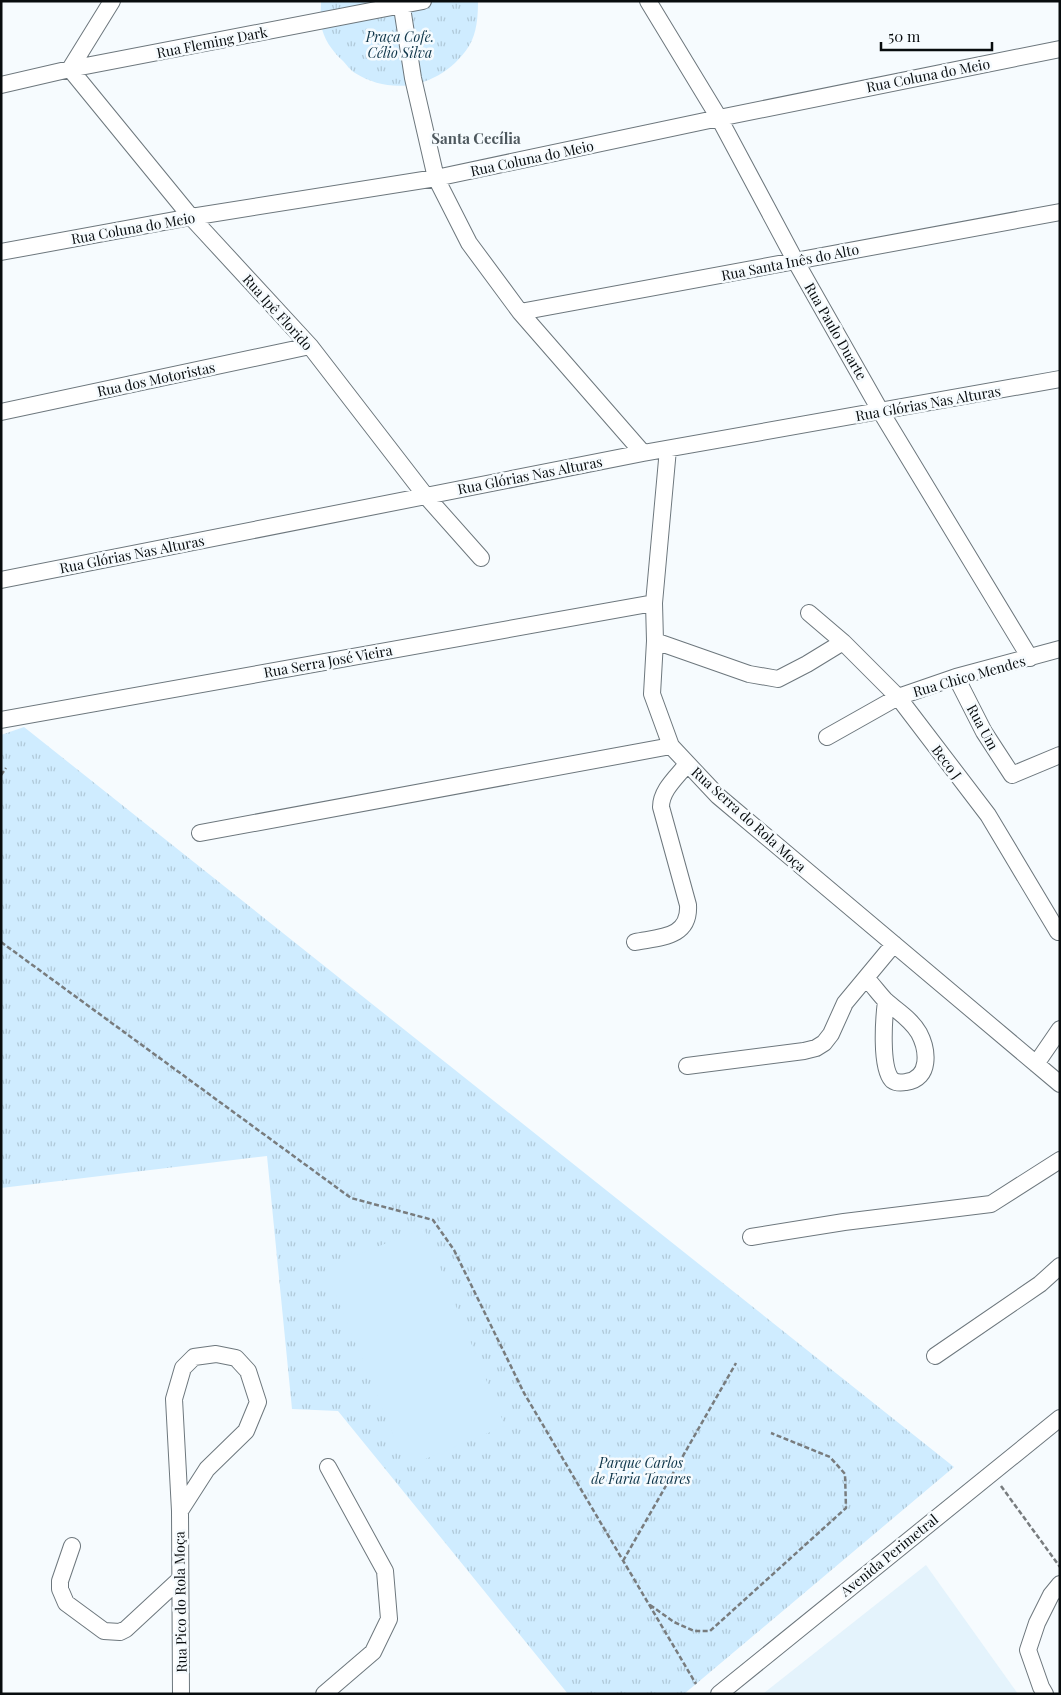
<svg xmlns="http://www.w3.org/2000/svg" width="1061" height="1695" font-family="'Playfair Display',serif">
	<style>
		.built { fill: #e4f3fc }
		.grass { fill: url(#grass-tufts) }
		.pitch { fill: #cfecff }
		.lines { fill: none; stroke-linecap: round; stroke-linejoin: round }
		.minor-casing { stroke: #6d777d; stroke-width: 18 }
		.path { stroke: #787c7e; stroke-width: 2.5; stroke-dasharray: 5 2.5; stroke-linecap: butt }
		.minor { stroke: #fff; stroke-width: 16 }
		.labels { text-anchor: middle; dominant-baseline: central; stroke-width: 5; stroke-linejoin: round; paint-order: stroke }
		.park-label { font-size: 14px; font-style: italic; fill: #0e3549; stroke: #f6fbfe }
		.street-label { font-size: 14px; fill: #080c0e; stroke: #f6fbfe }
		.neighbourhood-label { font-size: 15px; font-weight: bold; fill: #4e585e; stroke: #f6fbfe }
	</style>
	<defs>
		<pattern id="grass-tufts" width="24" height="20" patternUnits="userSpaceOnUse" patternTransform="scale(1.25)"><rect width="24" height="20" fill="#cfecff"/><path d="M3 7l-1-3M5 7V3M7 7l1-3M15 17l-1-3M17 17v-4M19 17l1-3" fill="none" stroke="#b0c9d9"/></pattern>
	</defs>
	<rect width="100%" height="100%" fill="#f6fbfe"/>
	<!-- built -->
	<path class="built" d="M926,1565L1018,1694H765L764,1693Z"/>
	<!-- grass -->
	<path class="grass" d="M321,1H478C478,16 477,33 469,46C444,85 395,98 355,73C350,70 346,64 342,60C332,51 323,38 321,24C320,17 321,8 321,1Z
		M24,727L954,1467L684,1694H568L338,1411L292,1409L267,1156L1,1188V735Z"/>
	<!-- pitch -->
	<path class="pitch" d="M424,1228L505,1426L406,1467L325,1268Z"/>
	<g class="lines">
		<defs>
			<path id="minor" d="M112,1L70,69L191,217L310,346L425,495L481,558
				M401,1L413,78L436,178L469,243L520,312L643,453
				M648,1L719,118L796,262L881,412L1030,658
				M1,85L70,69L423,1
				M1,252L191,217L436,178L719,118L1060,49
				M520,312L1060,212
				M1,412L310,346
				M668,449L654,603L655,641L652,694L671,746L718,796L1060,1084
				M1,580L643,453L1060,379
				M809,613L843,642L898,697L988,815L1058,932
				M655,641L749,674L778,679L807,664L843,642
				M956,677L984,732L1012,775L1060,755
				M1,720L654,603
				M827,737L898,697L956,677L1060,649
				M200,833L671,746
				M635,942C660,937 690,938 688,905L661,807C661,790 677,777 687,764
				M866,978C873,985 879,994 886,1001C897,1011 911,1019 919,1033C928,1050 931,1079 906,1082C901,1083 896,1083 892,1080C880,1067 884,1017 886,1001
				M1036,1064L1060,1029
				M687,1066L804,1051L816,1048L824,1043L831,1034L845,1003L894,944
				M751,1237L844,1222L991,1204L1060,1160
				M935,1356L1040,1284L1060,1266
				M180,1511L207,1469L246,1431L258,1402L248,1371L236,1358L216,1354L194,1357L183,1368L174,1399L180,1511L181,1694
				M72,1546L60,1581V1589L66,1603L104,1631L120,1632L126,1629L180,1579
				M324,1694L373,1652L389,1619L385,1571L328,1467
				M719,1694L1060,1418
				M1045,1694L1041,1687L1028,1650L1037,1623L1051,1595L1060,1584"/>
		</defs>
		<!-- minor casing -->
		<use href="#minor" class="minor-casing"/>
		<!-- path -->
		<path class="path" d="M1,775L6,768
			M1,942L351,1198L433,1220L454,1250L524,1393L696,1684
			M1001,1486L1060,1567
			M623,1561L736,1363
			M650,1605L674,1622L694,1631H710L846,1508L845,1474L830,1457L771,1433"/>
		<!-- minor -->
		<use href="#minor" class="minor"/>
	</g>
	<g class="labels">
		<!-- park labels -->
		<g class="park-label">
			<text x="400" y="36">Praça Cofe.<tspan x="400" dy="16">Célio Silva</tspan></text>
			<text x="641" y="1462">Parque Carlos<tspan x="641" dy="16">de Faria Tavares</tspan></text>
		</g>
		<!-- street labels -->
		<g class="street-label">
			<text transform="translate(212 42) rotate(-11)">Rua Fleming Dark</text>
			<text transform="translate(928 75) rotate(-11)">Rua Coluna do Meio</text>
			<text transform="translate(532 158) rotate(-12)">Rua Coluna do Meio</text>
			<text transform="translate(133 228) rotate(-10)">Rua Coluna do Meio</text>
			<text transform="translate(790 262) rotate(-11)">Rua Santa Inês do Alto</text>
			<text transform="translate(278 312) rotate(48)">Rua Ipê Florido</text>
			<text transform="translate(836 331) rotate(60)">Rua Paulo Duarte</text>
			<text transform="translate(156 379) rotate(-12)">Rua dos Motoristas</text>
			<text transform="translate(928 403) rotate(-10)">Rua Glórias Nas Alturas</text>
			<text transform="translate(530 475) rotate(-11)">Rua Glórias Nas Alturas</text>
			<text transform="translate(132 554) rotate(-11)">Rua Glórias Nas Alturas</text>
			<text transform="translate(328 661) rotate(-10)">Rua Serra José Vieira</text>
			<text transform="translate(969 676) rotate(-16)">Rua Chico Mendes</text>
			<text transform="translate(983 727) rotate(61)">Rua Um</text>
			<text transform="translate(947 762) rotate(53)">Beco J</text>
			<text transform="translate(749 819) rotate(42)">Rua Serra do Rola Moça</text>
			<text transform="translate(889 1555) rotate(-39)">Avenida Perimetral</text>
			<text transform="translate(180 1602) rotate(-91)">Rua Pico do Rola Moça</text>
		</g>
		<!-- neighbourhood labels -->
		<g class="neighbourhood-label">
			<text x="476" y="138">Santa Cecília</text>
		</g>
	</g>
	<!-- border -->
	<rect width="1061" height="1695" fill="none" stroke="#080c0e" stroke-width="5"/>
	<!-- scale -->
	<path d="M881 42v8h111v-8" fill="none" stroke="#080c0e" stroke-width="2.5"/>
	<text x="888" y="42" font-size="15" fill="#080c0e" stroke="#f6fbfe" stroke-width="4" paint-order="stroke">50 m</text>
</svg>
